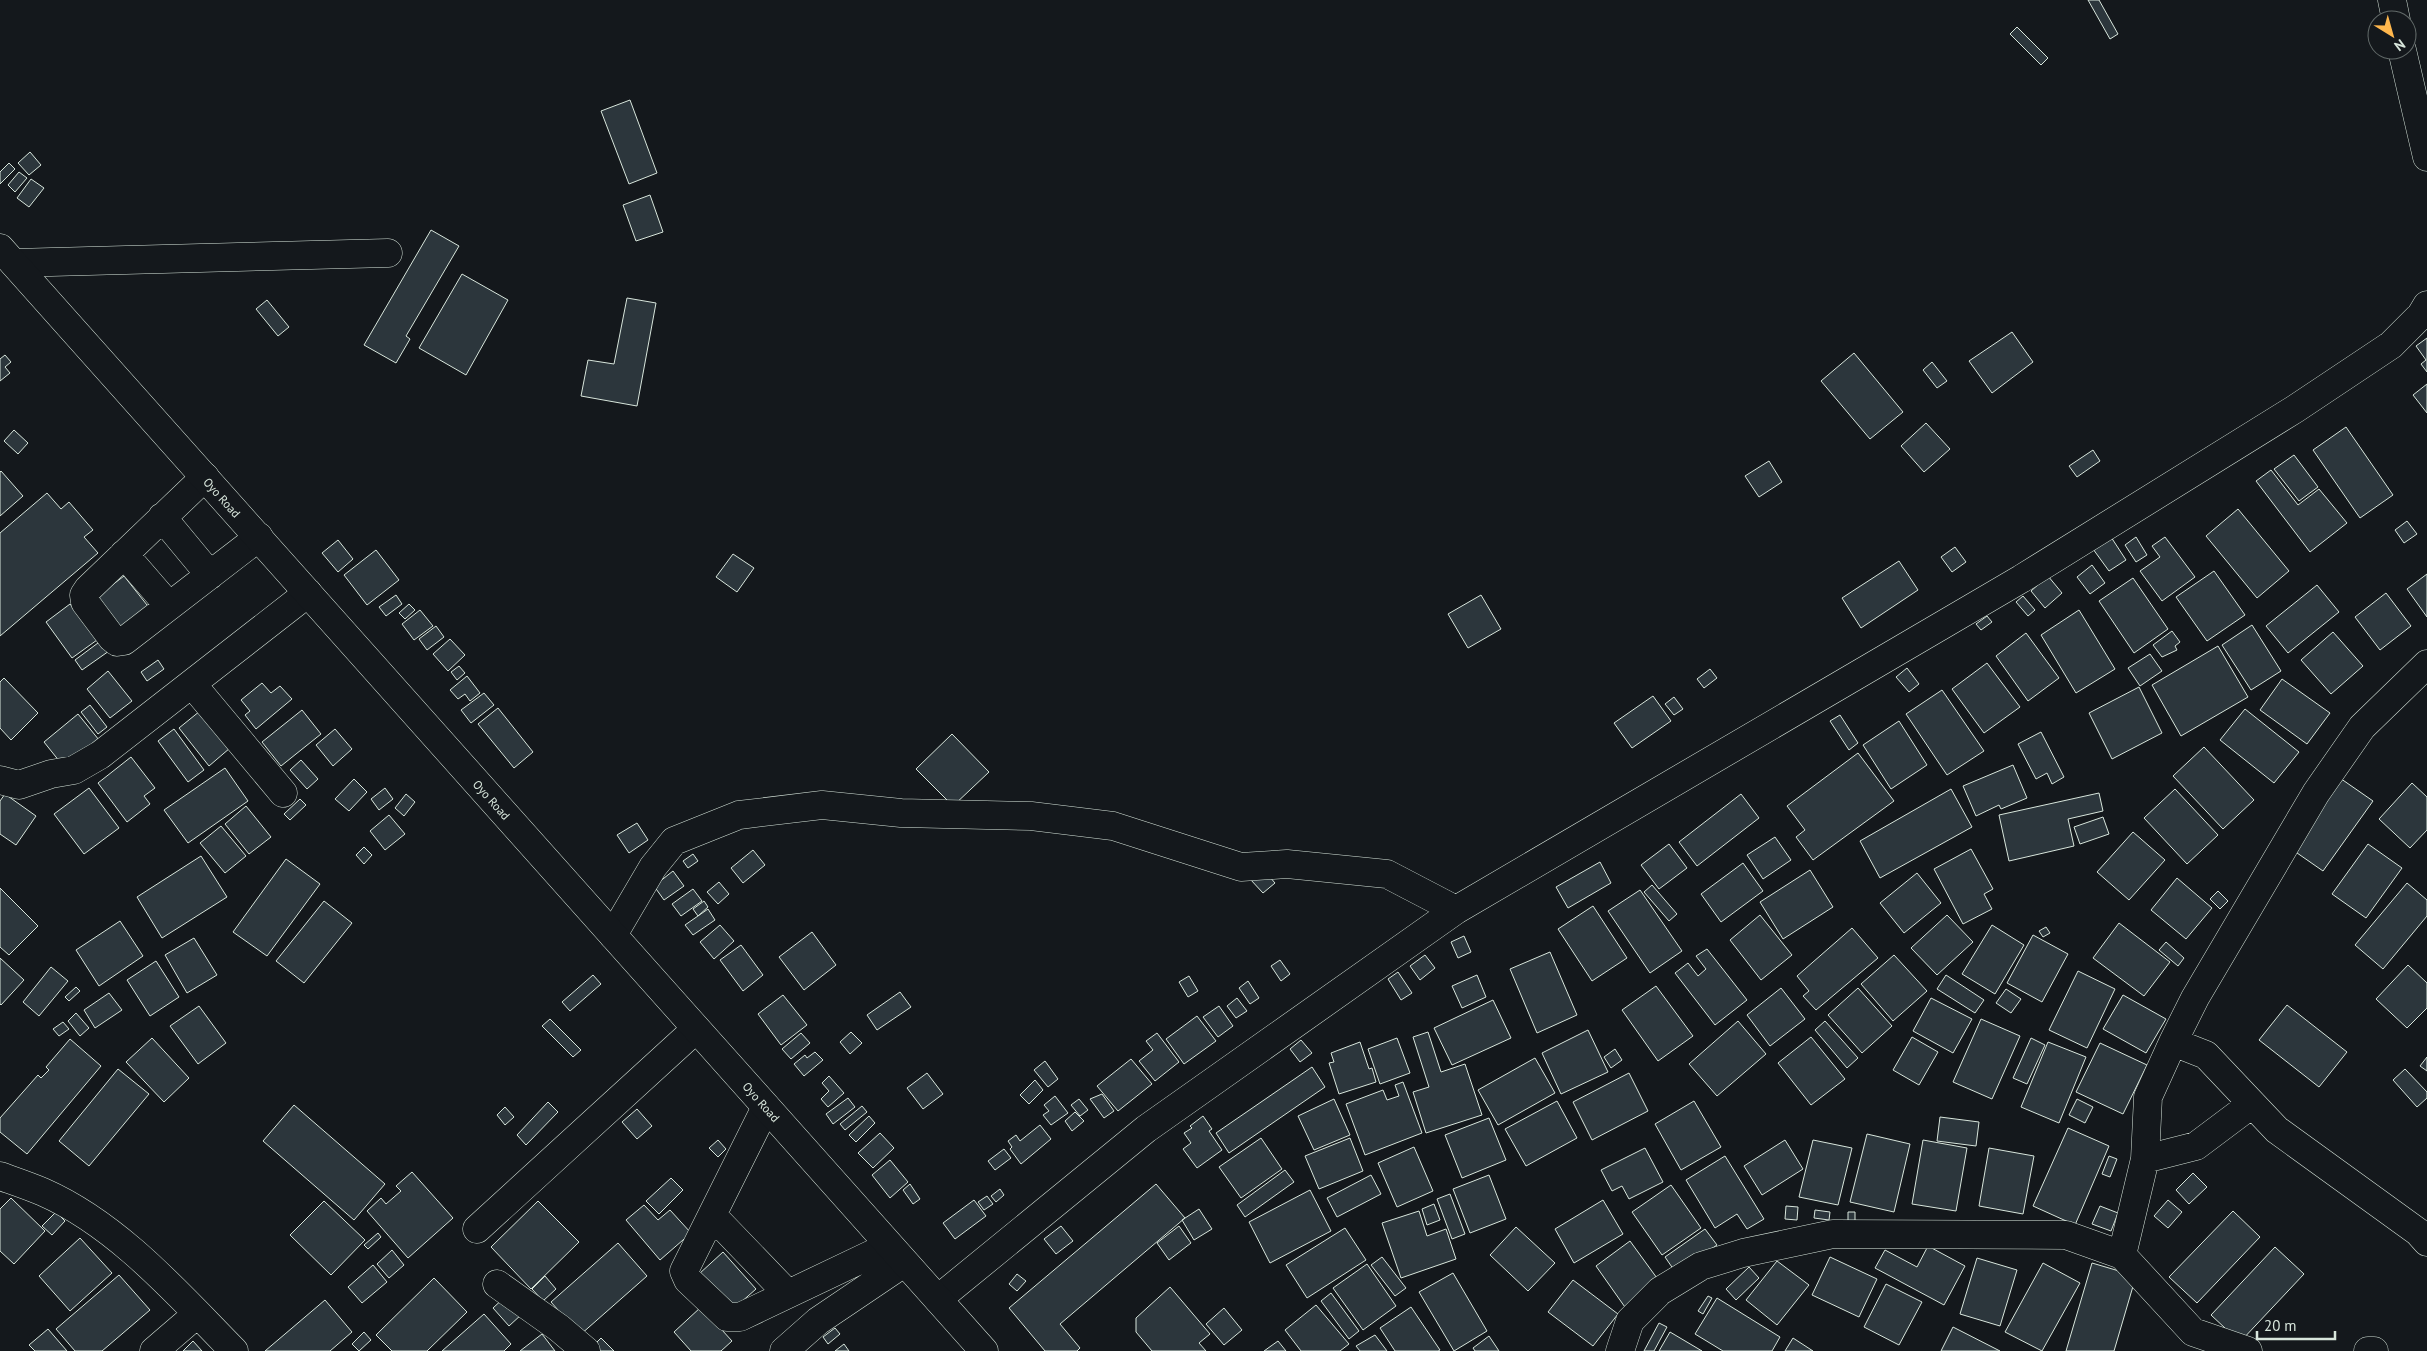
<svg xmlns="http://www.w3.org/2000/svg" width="2427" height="1351" font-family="'PT Sans',sans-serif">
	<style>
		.building { fill: #2c363c; stroke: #d8e6dc }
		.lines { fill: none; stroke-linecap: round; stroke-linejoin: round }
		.minor-casing { stroke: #d8e6dc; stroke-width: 29 }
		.highway-casing { stroke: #d8e6dc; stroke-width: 29 }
		.minor { stroke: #14181c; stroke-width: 28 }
		.highway { stroke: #14181c; stroke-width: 28 }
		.labels { text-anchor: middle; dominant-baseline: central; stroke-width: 4; stroke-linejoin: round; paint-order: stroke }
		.street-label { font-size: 12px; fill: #d8e6dc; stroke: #14181c }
	</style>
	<rect width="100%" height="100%" fill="#14181c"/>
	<!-- building -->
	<path class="building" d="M2088,0H2099L2118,34L2110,39Z
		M2017,27L2048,58L2041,65L2010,34Z
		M630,100L657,173L629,184L601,111Z
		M30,152L41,165L29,175L18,163Z
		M9,163L15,169L0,184V172Z
		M19,172L27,178L15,192L8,185Z
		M31,179L44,188L29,207L17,198Z
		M650,195L663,232L636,241L623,205Z
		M431,230L459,246L406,336L410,339L396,363L364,345Z
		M462,274L508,300L466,375L419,348Z
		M627,298L656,303L637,406L581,396L588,360L614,364Z
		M267,300L289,327L278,336L256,309Z
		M2012,332L2033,362L1992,393L1969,361Z
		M2427,338V372L2421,364L2426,360L2416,346Z
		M1854,353L1903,412L1870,439L1821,381Z
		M5,355L11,362L5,367L10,373L0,381V359Z
		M1932,362L1947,381L1937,388L1923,370Z
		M2427,384V413L2413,395Z
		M1926,423L1950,449L1924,472L1901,446Z
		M2346,427L2393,495L2360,518L2313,450Z
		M14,430L28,443L18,454L4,441Z
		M2093,450L2100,461L2077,477L2069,466Z
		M2294,455L2318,487L2299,501L2274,469Z
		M1769,461L1782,482L1759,497L1745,476Z
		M2271,470L2298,505L2319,489L2347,523L2310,552L2256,481Z
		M1,471L23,496L0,516V472Z
		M47,493L61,509L69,502L93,530L84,537L98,553L0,636V533Z
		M2238,509L2289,571L2257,598L2206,536Z
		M2407,521L2417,534L2404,543L2395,530Z
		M2111,537L2126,560L2109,571L2093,549Z
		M2136,537L2147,555L2136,562L2125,545Z
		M2165,537L2195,577L2162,601L2140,571L2160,557L2152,546Z
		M338,540L353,559L338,572L322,553Z
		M1955,547L1966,562L1952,572L1941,557Z
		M376,550L399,580L367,605L344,575Z
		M733,554L754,568L737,592L716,577Z
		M1899,561L1918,590L1861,628L1842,598Z
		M2092,565L2105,583L2090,594L2077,577Z
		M2214,571L2245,615L2207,641L2176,597Z
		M2427,574V617L2407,589Z
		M124,576L151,610L117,637L90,602Z
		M2048,576L2062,593L2045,608L2031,591Z
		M2133,578L2168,629L2134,653L2099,601Z
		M2317,585L2339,612L2288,653L2266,626Z
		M2386,593L2411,626L2380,650L2355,617Z
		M396,595L402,604L386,616L379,607Z
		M1481,595L1501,629L1468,648L1448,614Z
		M2023,596L2035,610L2028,616L2016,602Z
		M70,604L97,640L72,658L46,622Z
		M409,604L415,610L405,619L399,613Z
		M420,610L433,626L414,640L402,624Z
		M2079,610L2115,669L2076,693L2041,635Z
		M1987,616L1992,622L1981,630L1976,624Z
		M2252,625L2281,671L2251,690L2222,645Z
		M436,626L444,637L427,650L419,639Z
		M2172,631L2180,642L2175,646L2177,650L2162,657L2153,645Z
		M2333,632L2363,666L2331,694L2301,660Z
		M2026,633L2059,678L2028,701L1996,656Z
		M450,639L465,655L448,671L433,654Z
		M102,640L109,651L82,670L75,660Z
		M2218,646L2248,697L2181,736L2152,685Z
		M2150,654L2162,671L2140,686L2128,668Z
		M158,660L164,669L147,681L141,672Z
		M1987,663L2020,707L1984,733L1952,689Z
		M459,666L465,673L457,680L451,672Z
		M1907,668L1919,684L1909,692L1896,677Z
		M1710,669L1717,678L1704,688L1697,679Z
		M108,671L132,701L110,718L87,689Z
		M467,676L480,693L470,701L465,694L458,699L450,690Z
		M4,678L38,713L11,740L0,728V682Z
		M2282,679L2330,713L2307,744L2260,710Z
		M262,683L271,693L280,686L292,699L256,729L245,715L250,711L241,700Z
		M2139,687L2162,733L2112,759L2089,713Z
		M1942,690L1984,751L1947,775L1906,714Z
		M484,693L494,705L471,723L461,710Z
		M1653,696L1671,721L1632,748L1614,723Z
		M1674,697L1683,709L1674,715L1665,704Z
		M90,705L107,727L98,734L81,712Z
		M498,708L533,752L514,768L478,724Z
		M2245,709L2299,752L2274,783L2220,740Z
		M302,710L321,734L281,766L262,742Z
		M200,711L230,748L209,766L179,728Z
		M78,714L99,740L64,767L44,742Z
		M1840,715L1858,743L1849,750L1830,721Z
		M1899,721L1927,765L1891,789L1863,745Z
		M174,729L204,770L188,782L158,741Z
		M335,729L352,749L333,766L316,745Z
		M2041,732L2064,777L2052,784L2047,773L2036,779L2018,744Z
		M952,734L989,772L953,806L916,769Z
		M2204,747L2254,800L2223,829L2173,776Z
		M1858,753L1894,801L1813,860L1796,837L1805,830L1787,806Z
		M131,757L155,788L144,796L150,804L127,822L98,783Z
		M301,760L318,779L307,789L290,770Z
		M2013,765L2027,798L2001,809L1999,805L1976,816L1963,786Z
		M225,768L248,801L188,843L164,810Z
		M2337,776L2373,801L2323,871L2287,846Z
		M354,779L367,792L349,811L335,799Z
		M2412,783L2427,797V830L2410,848L2379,819Z
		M89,788L119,828L84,854L54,814Z
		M385,788L393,799L379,810L371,799Z
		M1951,789L1972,827L1880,878L1860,841Z
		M2175,789L2218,835L2187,864L2144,818Z
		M2099,793L2103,811L2068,819L2074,846L2009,861L1999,815Z
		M5,794L36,816L16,845L0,834V801Z
		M406,794L415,802L404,816L395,808Z
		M1741,794L1759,818L1697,866L1679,842Z
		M300,799L306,805L290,820L284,814Z
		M246,806L271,837L249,854L225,824Z
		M389,815L405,834L385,850L370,831Z
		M2103,817L2109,834L2080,844L2074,827Z
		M637,823L648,840L629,853L617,835Z
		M221,826L246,856L225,873L200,843Z
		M2133,832L2165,860L2129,900L2097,872Z
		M1775,837L1791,860L1763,879L1747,855Z
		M1669,844L1687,868L1659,889L1641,865Z
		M2368,844L2402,868L2366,918L2332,894Z
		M364,847L372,855L364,864L356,855Z
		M1971,849L1993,889L1984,894L1992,909L1963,924L1934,869Z
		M753,850L765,865L743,883L731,868Z
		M693,854L698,861L688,868L683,861Z
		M201,856L227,897L162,938L137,897Z
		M286,859L320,884L267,956L233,932Z
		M1600,862L1611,883L1568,908L1556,887Z
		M1743,863L1763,891L1721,922L1701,894Z
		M1262,868L1275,883L1263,893L1250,879Z
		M1810,870L1833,907L1783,939L1760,902Z
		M673,871L684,886L664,900L654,886Z
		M1917,873L1941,903L1904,933L1880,903Z
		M2177,878L2212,908L2186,939L2151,910Z
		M719,882L729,894L718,904L707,892Z
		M2407,883L2427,900V916L2383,969L2355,945Z
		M1652,885L1677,914L1669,921L1644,892Z
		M0,888L38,926L9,955L0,947Z
		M693,889L702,901L681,916L672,904Z
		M1640,890L1682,951L1650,973L1608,911Z
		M2218,891L2228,901L2220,909L2210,899Z
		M324,901L352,923L304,983L276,961Z
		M704,901L708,907L698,916L693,909Z
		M1593,906L1627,958L1592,981L1558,929Z
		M708,909L715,920L693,935L685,925Z
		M1760,915L1792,955L1761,980L1730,940Z
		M1947,915L1973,942L1937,975L1911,948Z
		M120,921L143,956L99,986L76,950Z
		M2119,923L2170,962L2144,996L2093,958Z
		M720,925L734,941L714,959L700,942Z
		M1992,925L2024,945L1995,994L1962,974Z
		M2046,927L2050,933L2043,937L2039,931Z
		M1852,928L1878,958L1816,1010L1803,996L1809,991L1797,976Z
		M812,932L836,965L804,990L779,957Z
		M2033,935L2068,954L2042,1002L2007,983Z
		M1464,936L1471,952L1458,958L1451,942Z
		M194,938L217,975L187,993L165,955Z
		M2166,942L2184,958L2178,966L2159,950Z
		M741,945L763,975L743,991L720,960Z
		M1707,949L1747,1000L1715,1025L1675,973L1688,963L1698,976L1706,969L1696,956Z
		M1550,952L1577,1015L1537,1033L1510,969Z
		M1425,955L1435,968L1420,980L1410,966Z
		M1894,955L1927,991L1893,1021L1861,984Z
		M0,958L24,980L1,1005L0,1004Z
		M1280,960L1290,974L1281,981L1271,966Z
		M156,961L179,997L150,1016L127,980Z
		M2408,965L2427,983V1008L2407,1028L2376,999Z
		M51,967L68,981L39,1016L23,1002Z
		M2078,971L2115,989L2087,1048L2049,1030Z
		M1398,972L1412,993L1401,1000L1388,979Z
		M593,975L601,984L570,1011L562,1002Z
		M1477,975L1486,997L1462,1008L1452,986Z
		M1946,975L1984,1000L1975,1013L1937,989Z
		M1189,976L1198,991L1188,997L1179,982Z
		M1248,981L1259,998L1250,1004L1239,988Z
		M1656,986L1693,1036L1658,1061L1622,1010Z
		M76,987L80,991L69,1001L65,997Z
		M1781,988L1805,1019L1770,1046L1747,1015Z
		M1858,988L1892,1026L1862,1053L1828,1015Z
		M2006,989L2021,999L2011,1013L1996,1003Z
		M900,992L911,1007L877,1030L867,1015Z
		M109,993L122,1010L95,1028L84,1010Z
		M783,995L807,1025L781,1045L758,1014Z
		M2123,995L2166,1019L2146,1053L2103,1029Z
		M1237,998L1247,1011L1236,1018L1227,1006Z
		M1931,998L1972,1019L1953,1053L1913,1031Z
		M1493,1000L1511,1038L1452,1065L1434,1028Z
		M2287,1005L2347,1052L2319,1087L2259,1040Z
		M199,1006L226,1043L198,1064L170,1026Z
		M1219,1006L1233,1026L1218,1037L1203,1017Z
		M76,1013L89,1028L80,1036L68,1021Z
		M1197,1016L1216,1041L1184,1064L1166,1039Z
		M550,1019L581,1050L573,1057L542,1026Z
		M1981,1019L2020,1036L1992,1099L1953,1082Z
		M1738,1021L1766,1054L1717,1096L1689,1064Z
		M1825,1021L1858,1058L1847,1068L1815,1030Z
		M63,1022L69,1029L59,1036L53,1029Z
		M1588,1030L1608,1072L1561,1094L1542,1053Z
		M851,1032L862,1043L850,1054L840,1042Z
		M1428,1032L1441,1072L1465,1064L1482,1115L1426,1133L1413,1092L1429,1087L1413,1037Z
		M801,1033L810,1043L791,1059L782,1049Z
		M1157,1033L1179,1062L1155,1081L1139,1061L1153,1050L1146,1041Z
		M1811,1037L1845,1079L1811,1105L1778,1063Z
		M1912,1037L1938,1052L1919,1085L1893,1070Z
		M152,1038L189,1078L164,1102L126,1062Z
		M1397,1038L1410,1073L1380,1084L1368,1049Z
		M2031,1038L2045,1045L2027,1084L2013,1078Z
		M70,1039L101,1066L27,1154L0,1132V1118L38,1075L41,1078L49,1070L46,1067Z
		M1301,1040L1312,1053L1300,1062L1290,1049Z
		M1360,1042L1369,1069L1372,1068L1376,1082L1339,1094L1329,1063L1334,1062L1331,1053Z
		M2048,1042L2086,1057L2059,1123L2021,1107Z
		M2100,1043L2147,1065L2123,1114L2076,1092Z
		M1615,1049L1622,1060L1611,1068L1604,1057Z
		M815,1052L823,1060L804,1076L794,1064L805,1055L807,1058Z
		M2427,1057V1071L2420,1066Z
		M1535,1058L1555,1093L1498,1125L1478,1090Z
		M1131,1059L1152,1084L1118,1111L1097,1086Z
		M1045,1061L1058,1079L1048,1087L1034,1070Z
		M1312,1067L1325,1087L1229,1153L1216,1133Z
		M118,1069L149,1094L89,1166L59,1141Z
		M2405,1069L2427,1092V1098L2417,1107L2393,1080Z
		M927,1073L943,1094L923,1109L907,1088Z
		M1629,1073L1648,1111L1592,1140L1573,1102Z
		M829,1076L844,1093L828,1107L821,1099L829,1091L822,1083Z
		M1035,1080L1043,1090L1029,1104L1020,1095Z
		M1403,1082L1422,1133L1365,1155L1346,1104L1383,1090L1387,1100L1399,1096L1395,1085Z
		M1102,1094L1114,1111L1104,1118L1090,1099Z
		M1055,1096L1068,1113L1051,1125L1043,1115L1049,1111L1044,1105Z
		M848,1098L855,1107L833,1124L826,1114Z
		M1079,1099L1088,1110L1080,1116L1071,1105Z
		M1334,1099L1350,1135L1314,1150L1298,1116Z
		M2077,1099L2093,1107L2085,1123L2069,1115Z
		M1557,1101L1577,1138L1526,1166L1505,1129Z
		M1694,1101L1721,1147L1681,1170L1655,1124Z
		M548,1102L558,1112L526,1145L517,1135Z
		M294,1105L385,1184L354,1220L263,1141Z
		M862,1106L867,1112L845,1130L840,1124Z
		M505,1107L514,1117L505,1125L497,1115Z
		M637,1109L652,1126L637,1139L622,1122Z
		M1075,1112L1084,1121L1072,1131L1065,1121Z
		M869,1116L875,1123L856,1142L849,1135Z
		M1203,1116L1212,1129L1209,1131L1222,1150L1197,1168L1183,1149L1191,1143L1184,1133L1192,1128L1190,1126Z
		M1940,1117L1979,1122L1976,1146L1937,1141Z
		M1489,1118L1506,1160L1462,1178L1445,1135Z
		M1040,1125L1051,1139L1021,1164L1010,1149L1012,1147L1008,1141L1016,1135L1020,1141Z
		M2068,1128L2109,1146L2075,1225L2033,1206Z
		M880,1133L894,1148L873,1168L858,1153Z
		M1867,1134L1910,1144L1894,1212L1850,1202Z
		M1261,1138L1282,1169L1241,1198L1219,1167Z
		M1350,1138L1363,1171L1319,1189L1305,1156Z
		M718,1140L726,1149L718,1157L709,1148Z
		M1785,1140L1803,1169L1762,1195L1744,1166Z
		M1813,1140L1852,1148L1838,1205L1799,1197Z
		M1923,1140L1967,1148L1956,1211L1912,1204Z
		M1414,1147L1433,1191L1397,1207L1378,1163Z
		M1645,1148L1663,1182L1629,1199L1622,1186L1612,1191L1601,1170Z
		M1989,1148L2034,1156L2023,1214L1979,1206Z
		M1004,1149L1011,1158L995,1170L988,1161Z
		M1725,1156L1764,1219L1747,1229L1737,1214L1715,1228L1686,1180Z
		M2109,1156L2117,1159L2110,1177L2102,1174Z
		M890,1160L908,1182L890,1198L872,1175Z
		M1285,1170L1294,1182L1245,1217L1237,1205Z
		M412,1172L453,1218L408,1258L367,1211L381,1198L386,1204L401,1191L396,1186Z
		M2193,1173L2207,1187L2189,1204L2176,1190Z
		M1371,1175L1381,1194L1337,1217L1327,1198Z
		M1489,1175L1506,1219L1470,1233L1453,1189Z
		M671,1178L683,1190L659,1214L646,1201Z
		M910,1184L920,1199L913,1204L903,1190Z
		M1156,1184L1185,1218L1060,1324L1080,1348L1077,1351H1045L1009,1308Z
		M1671,1185L1701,1228L1662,1255L1632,1212Z
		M1000,1189L1004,1195L996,1202L991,1196Z
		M1310,1190L1331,1231L1270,1263L1249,1222Z
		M1450,1194L1465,1234L1452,1239L1437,1199Z
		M987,1196L993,1204L984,1210L978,1202Z
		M11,1198L45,1231L14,1264L0,1251V1209Z
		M974,1200L986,1216L955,1239L943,1223Z
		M1603,1200L1623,1234L1574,1263L1555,1229Z
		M2168,1200L2182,1212L2168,1228L2154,1216Z
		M324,1201L365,1240L331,1275L290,1235Z
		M538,1201L579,1242L531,1289L491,1247Z
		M1434,1204L1440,1220L1427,1225L1422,1209Z
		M644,1205L658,1220L670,1210L691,1233L660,1260L626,1220Z
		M1786,1206L1798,1207L1797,1220L1785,1219Z
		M2100,1206L2118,1213L2111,1231L2092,1224Z
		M1199,1209L1212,1229L1194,1240L1182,1220Z
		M1815,1210L1830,1212L1829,1220L1814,1218Z
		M1419,1211L1427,1236L1446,1229L1456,1259L1401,1278L1382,1223Z
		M2233,1211L2260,1237L2197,1303L2169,1277Z
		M56,1212L65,1221L52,1235L42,1226Z
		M1848,1212H1855V1221H1848Z
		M1061,1226L1073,1241L1056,1254L1044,1239Z
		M1179,1226L1191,1243L1169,1260L1157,1243Z
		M1516,1227L1555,1263L1528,1291L1490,1255Z
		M1345,1228L1366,1260L1307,1298L1286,1265Z
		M1705,1229L1717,1245L1676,1273L1665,1257Z
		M378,1233L381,1237L368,1249L364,1245Z
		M80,1238L112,1273L70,1311L39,1276Z
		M1630,1241L1662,1285L1627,1310L1596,1266Z
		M618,1243L647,1276L580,1335L551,1302Z
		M1928,1246L1965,1266L1944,1305L1875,1268L1885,1250L1917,1267Z
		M2275,1247L2304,1274L2240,1342L2211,1315Z
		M392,1250L404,1265L389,1278L377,1264Z
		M723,1252L756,1289L731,1311L699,1274Z
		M1382,1257L1406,1288L1395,1296L1371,1265Z
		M1830,1257L1877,1279L1859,1317L1812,1295Z
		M1977,1258L2017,1270L2000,1326L1960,1314Z
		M1777,1261L1809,1285L1777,1325L1746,1300Z
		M2043,1263L2080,1283L2042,1351L2005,1332Z
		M2092,1263L2136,1276L2114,1351H2066Z
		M1367,1264L1396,1306L1363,1330L1333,1288Z
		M373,1265L387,1282L362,1303L348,1287Z
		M1749,1267L1759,1278L1736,1300L1726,1289Z
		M1453,1273L1487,1331L1454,1351L1419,1292Z
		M1017,1274L1026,1281L1017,1291L1009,1284Z
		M119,1275L150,1310L102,1351H75L56,1329Z
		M545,1276L556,1289L543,1301L532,1289Z
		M434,1278L467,1312L427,1351H392L376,1335Z
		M1573,1280L1618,1314L1593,1346L1548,1312Z
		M1886,1284L1922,1302L1899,1345L1864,1327Z
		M1170,1287L1210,1334L1199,1343L1206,1351H1152L1136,1332V1318Z
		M1331,1293L1359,1331L1349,1339L1321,1301Z
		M506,1296L522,1314L509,1326L493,1308Z
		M1708,1296L1712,1298L1703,1314L1698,1311Z
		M1717,1298L1780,1337L1772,1351H1723L1695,1334Z
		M325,1300L352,1332L330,1351H265Z
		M1316,1305L1349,1344L1340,1351H1301L1285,1330Z
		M701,1307L732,1341L721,1351H691L674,1332Z
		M1411,1307L1440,1350L1438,1351H1395L1380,1328Z
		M1224,1308L1242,1330L1224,1345L1206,1324Z
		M484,1314L511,1344L504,1351H442Z
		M1659,1323L1667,1327L1654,1351H1644Z
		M1953,1327L2000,1351H1941Z
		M835,1328L840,1334L828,1344L823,1337Z
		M48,1329L67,1351H35L29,1345Z
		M364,1332L371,1340L359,1351L352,1344Z
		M1670,1332L1702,1351H1659Z
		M542,1334L555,1351H520Z
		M1375,1335L1387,1351H1360L1356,1346Z
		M1489,1336L1499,1351H1475L1473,1348Z
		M601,1338L614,1351H596L592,1347Z
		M1793,1338L1813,1351H1785Z
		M193,1341L202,1351H183Z
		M1278,1341L1286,1351H1264Z
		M844,1344L849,1351H835Z"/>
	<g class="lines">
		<defs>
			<path id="minor" d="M2392,0L2396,20
				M2402,50L2427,157
				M14,263L388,253
				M205,477L88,589L84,595L85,602L112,638L117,642L124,641L259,537
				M162,517L210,575
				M124,554L169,606
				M2427,664L2362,727L2316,793L2195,998L2173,1042L2206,1055L2277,1130L2418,1232L2427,1242
				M192,684L283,793
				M0,780L19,785L51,774L74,770L100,755L308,593
				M613,935L653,867L674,841L739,815L822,805L901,813L1031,816L1113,826L1241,867L1287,864L1387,874L1456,910
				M766,1107L684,1271L688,1280L727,1317H740L889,1246
				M2145,1159L2196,1146L2252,1104
				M0,1176C14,1181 29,1186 43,1192C118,1225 178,1294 234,1351
				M712,1215L788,1294
				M477,1229L696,1029
				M2122,1255L2145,1159L2148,1097L2173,1042
				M497,1284L559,1328L586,1351
				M938,1299L1146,1129L1456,910L2021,579L2295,409L2391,345L2421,315L2427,305
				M154,1351L197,1314
				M784,1351L818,1321L904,1263
				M1620,1351L1630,1321L1660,1291L1701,1266L1743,1253L1833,1234L2066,1235L2122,1255L2193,1332L2248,1351
				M2368,1351H2374"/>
			<g id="highway">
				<path id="s1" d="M0,248L984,1351"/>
			</g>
		</defs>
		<!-- minor casing -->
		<use href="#minor" class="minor-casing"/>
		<!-- highway casing -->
		<use href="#highway" class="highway-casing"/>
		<!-- minor -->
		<use href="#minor" class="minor"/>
		<!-- highway -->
		<use href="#highway" class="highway"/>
	</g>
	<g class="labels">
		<!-- street labels -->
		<g class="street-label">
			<text stroke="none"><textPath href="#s1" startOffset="334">Oyo Road</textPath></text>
			<text stroke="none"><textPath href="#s1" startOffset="739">Oyo Road</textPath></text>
			<text stroke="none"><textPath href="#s1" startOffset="1144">Oyo Road</textPath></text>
		</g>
	</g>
	<!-- north arrow -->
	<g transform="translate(2392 35) rotate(143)"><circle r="24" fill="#14181c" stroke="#626a69"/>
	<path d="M0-4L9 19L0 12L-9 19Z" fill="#ffb74d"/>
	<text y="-8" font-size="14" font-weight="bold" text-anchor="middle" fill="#d8e6dc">N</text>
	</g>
	<!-- scale -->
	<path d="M2257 1331v8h78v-8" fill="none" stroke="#d8e6dc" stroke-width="2.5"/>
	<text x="2264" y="1331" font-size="15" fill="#d8e6dc" stroke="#14181c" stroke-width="4" paint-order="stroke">20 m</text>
</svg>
